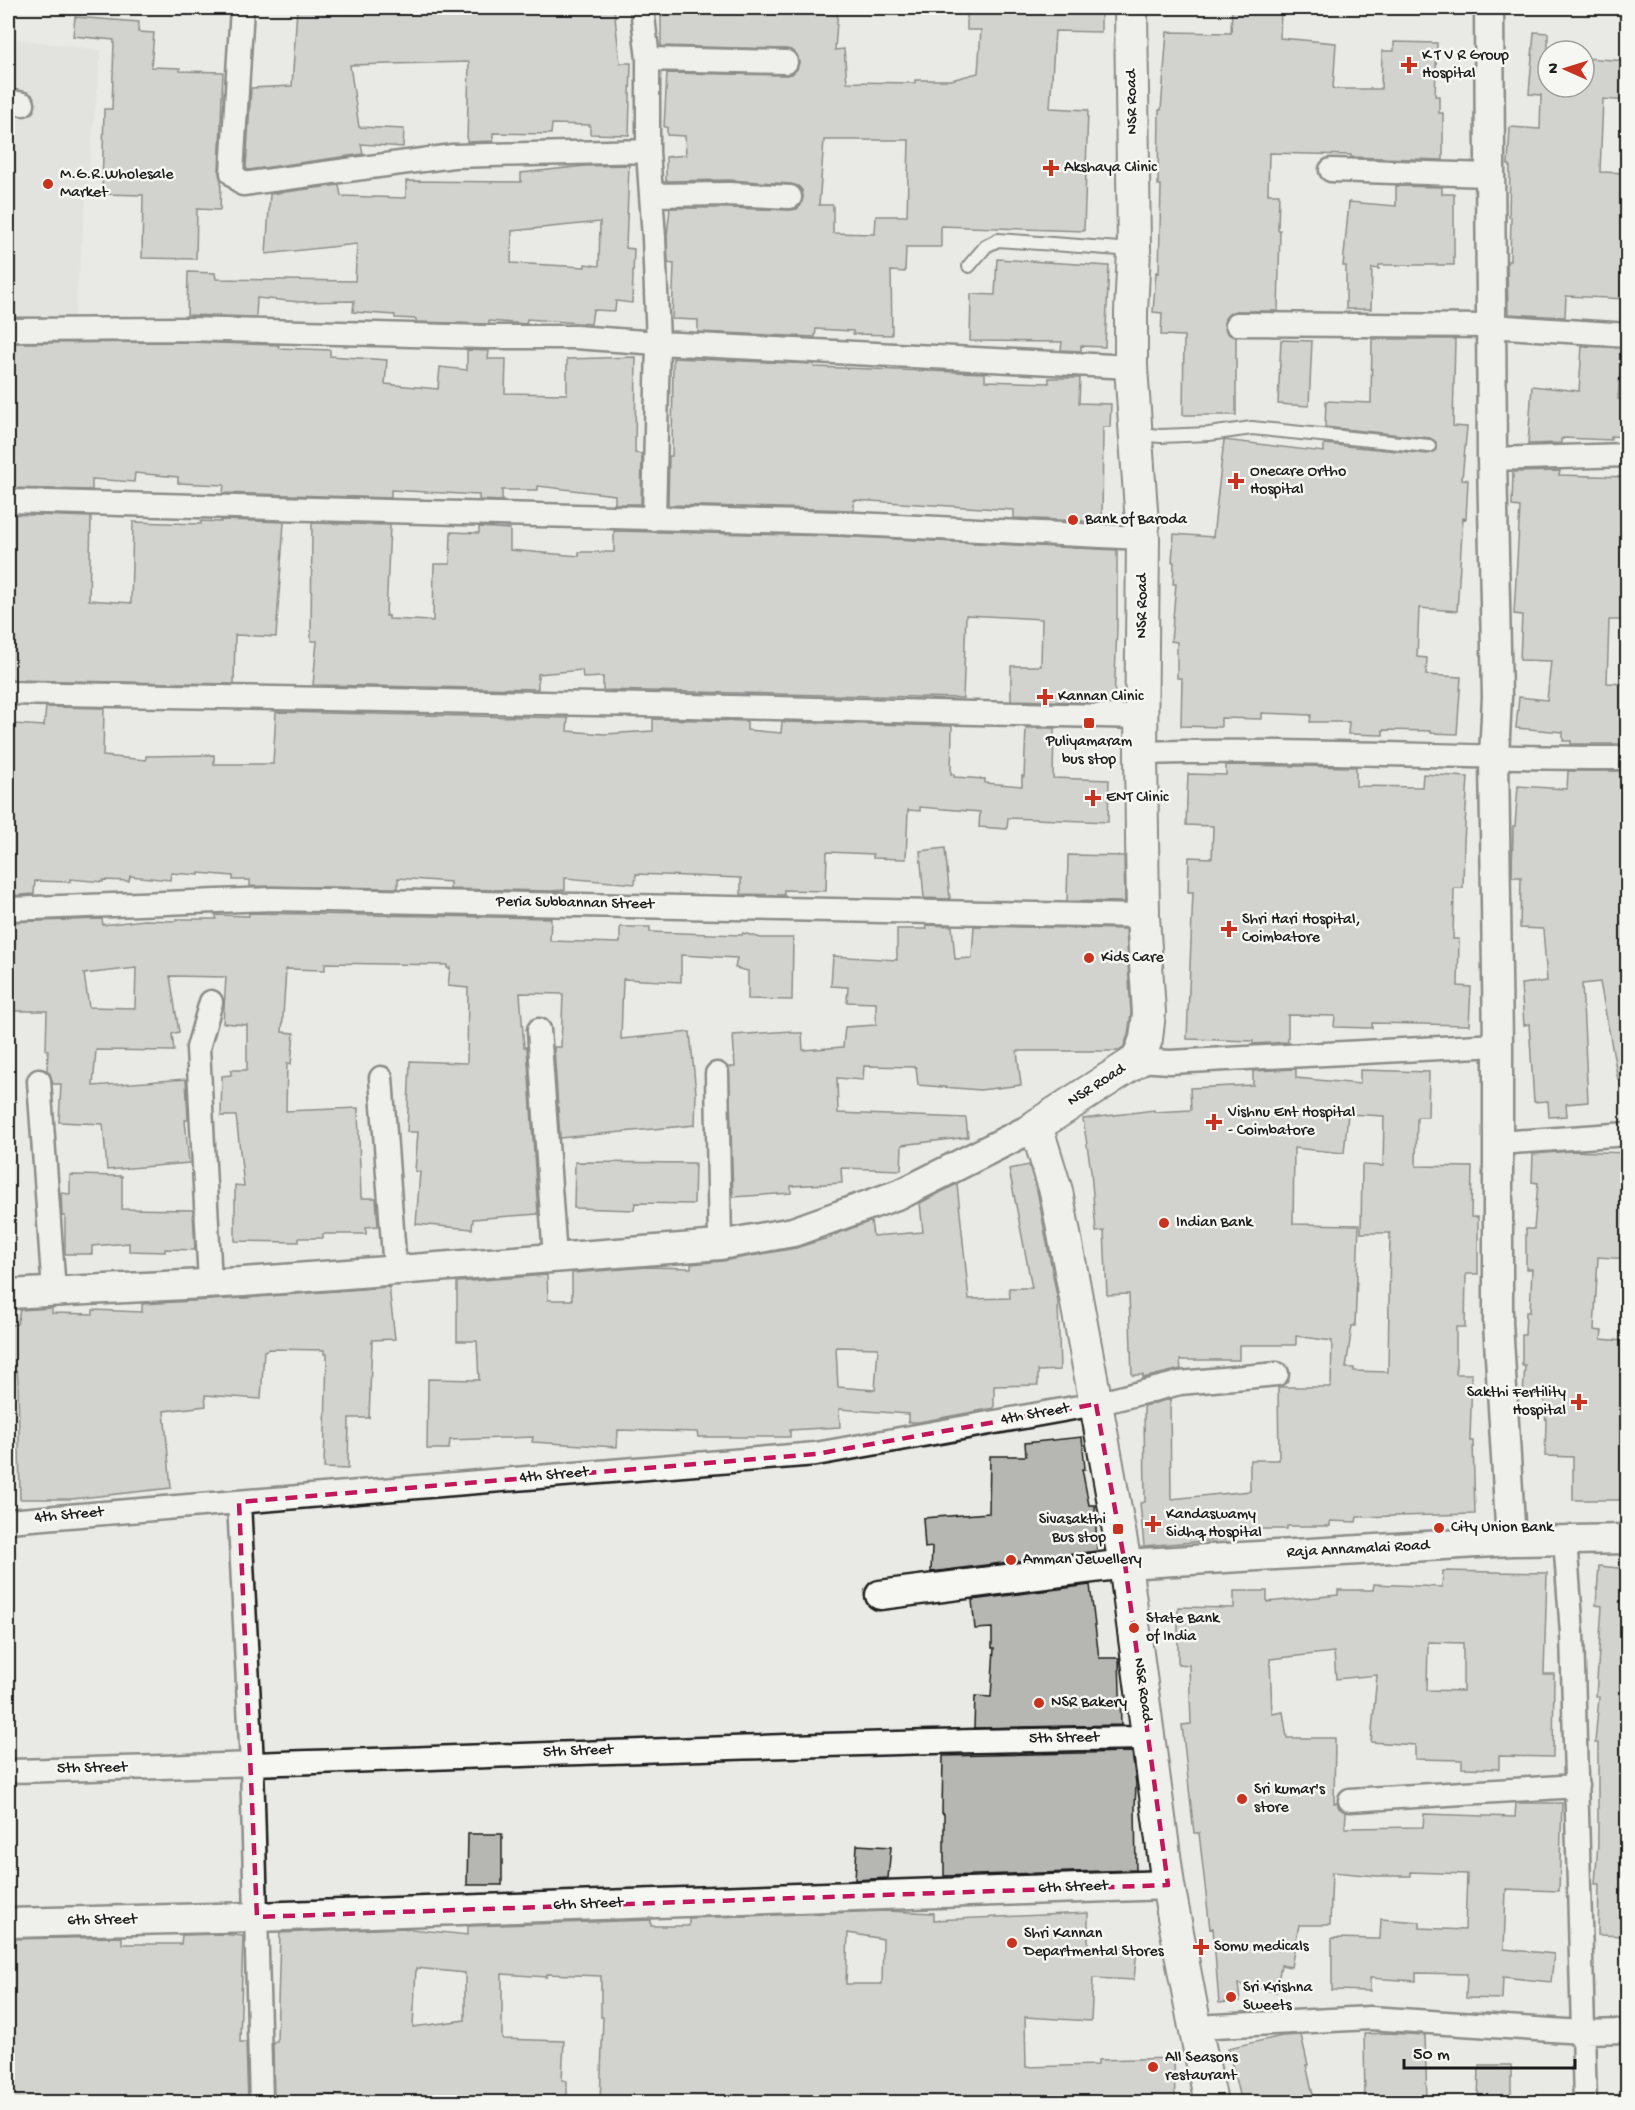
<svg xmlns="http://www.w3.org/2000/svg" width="1635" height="2110" font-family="'Gochi Hand',sans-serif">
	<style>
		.built { fill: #dadad6 }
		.building { fill: #b6b6b3; stroke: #1c1c1c; stroke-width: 1.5; fill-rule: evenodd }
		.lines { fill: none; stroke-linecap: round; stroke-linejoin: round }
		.service-casing { stroke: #1c1c1c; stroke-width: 16 }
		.minor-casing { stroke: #1c1c1c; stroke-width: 27 }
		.tertiary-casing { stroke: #1c1c1c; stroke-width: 33 }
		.secondary-casing { stroke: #1c1c1c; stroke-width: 36 }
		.service { stroke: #f6f6f2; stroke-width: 12 }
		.minor { stroke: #f6f6f2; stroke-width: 22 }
		.tertiary { stroke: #f6f6f2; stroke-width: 28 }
		.secondary { stroke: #f6f6f2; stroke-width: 32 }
		.marked { fill: none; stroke: #c2185b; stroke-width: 4.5; stroke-dasharray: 12 8; stroke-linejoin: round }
		.poi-dot { fill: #c8321e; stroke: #f6f6f2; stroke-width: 2 }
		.labels { text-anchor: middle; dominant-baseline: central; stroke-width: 5; stroke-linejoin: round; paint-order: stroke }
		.poi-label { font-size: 16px; fill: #1c1c1c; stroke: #f6f6f2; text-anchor: start }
		.street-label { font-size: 16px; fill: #1c1c1c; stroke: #f6f6f2 }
	</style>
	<rect width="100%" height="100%" fill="#e9e9e5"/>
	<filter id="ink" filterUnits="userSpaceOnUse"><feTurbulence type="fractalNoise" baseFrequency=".0167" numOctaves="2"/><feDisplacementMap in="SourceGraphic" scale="12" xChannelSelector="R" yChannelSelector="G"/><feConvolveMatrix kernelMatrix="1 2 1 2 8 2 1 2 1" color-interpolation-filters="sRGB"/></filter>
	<g filter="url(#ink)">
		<!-- built -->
		<path class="built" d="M8,38L101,50L74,321L8,319Z"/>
		<!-- building -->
		<path class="building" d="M368,8H614L620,63H631L629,135L590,134V125L552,124L551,134L493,133V141L467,142L469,62L350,65L359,127L404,129L403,147L361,144L363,154L248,170L246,168L251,88L292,86L297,9L368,14Z
			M661,8H838L835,50L844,49L847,82L915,83V80H951L978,73L981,30H967V8H1101V32L1055,31L1050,108L1088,110L1084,231L941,226V247H906L905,272L891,271L892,335L853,334V331L816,329L815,337L698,332V320L672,319L674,264L668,263L667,236L670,208H729L790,210L797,209L801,205L803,197L802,190L798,186L791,184L729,180L666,181V157L686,155L685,136L667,135V127H664L667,73L786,75L792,74L797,69L799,62L797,55L793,51L786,49L661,46ZM824,140H909L907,216H876L875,234L833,233V205H819Z
			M1232,8H1281L1280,38L1336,43L1333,89H1381L1382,51H1394V42L1437,43L1435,96H1439V113H1443V160L1351,157V155L1269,153L1268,194H1279L1278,230H1280L1278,311H1236L1230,313L1225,318L1224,324L1226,331L1230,335L1236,337V415H1183L1184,336L1161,335L1162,313L1153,312L1156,272L1159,273L1161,185H1158L1159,110H1161L1167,32L1231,33Z
			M75,17L139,22L138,32L154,33L151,67L180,68V71L223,72L219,172L221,181L220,210L197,209L196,259L142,258L143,195L102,194L104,109H112L114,40L73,36Z
			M1534,32L1548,33V87H1584V58L1628,61V101L1603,99L1600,172L1628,173V299L1566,296L1565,317L1508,314L1507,261H1510L1511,217H1509L1510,165H1508L1510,127L1540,129L1541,95L1529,94Z
			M629,165L626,248L634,249L632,303L616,301L615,311L593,310L591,324L527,319L526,324L489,321V324L416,322V319L395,318V315L353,312L354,301L300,302L257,298L256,317L187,315L188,272L215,273L216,279L355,281L357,244L266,254L270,194L339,185L341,196L406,198V181L521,182V173L585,166ZM600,222L599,266L585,264V267L511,263L512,231Z
			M1396,186L1442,187V194H1454V265H1379V269L1372,268L1371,309H1346V266H1343L1349,202L1396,206Z
			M997,259L1109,266L1105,347L1081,346V351L1061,350L1062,342L970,341L971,294L995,295Z
			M1372,339H1455L1453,426L1467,427L1462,479L1468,480L1466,519L1463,518L1457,611L1419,608L1417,657L1427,658L1426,675L1461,677L1457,734L1431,733V731L1383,730V735L1348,734L1349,722H1310L1311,715L1262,713V719L1221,718V727L1181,726L1182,678H1177V642L1171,641L1176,584H1173L1174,562H1172L1174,534L1213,537L1224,440L1324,452V444L1428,454L1436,450V442L1430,438L1325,427L1326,401L1371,403Z
			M1281,340L1312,341L1309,406L1278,404Z
			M187,342L279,345L278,348L330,350V356L387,360L385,384L438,389L440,367L467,370V350L489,351L488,359H506L505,393L567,394V359L636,357L635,453L642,454L641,504H615V495L538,486V490H502V501L479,500V495L391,490V498L223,493L224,485L178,483V477L135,473L134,482L92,479V490L8,488V343Z
			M1582,346L1622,348L1618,399H1628V437L1611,436V440L1563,438V439H1561V443L1528,444L1532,386L1579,391Z
			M673,358L814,364V367L985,373V381L1049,383V378H1080L1079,403L1111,404L1110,427H1103L1102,522L1014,518V510L854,500V510L668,505L669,456H672Z
			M1560,471L1559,475L1628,477V561H1625L1621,620H1609L1607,683L1628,684V744H1571V741H1563V732L1516,728L1519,697L1547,700L1551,661L1520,660L1522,615L1514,614L1520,507L1512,506L1513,472Z
			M8,514L91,517L89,600L131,603L133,522L201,524V521L221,522V520L284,522L276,637L235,635L234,684L8,680Z
			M312,523L390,525L386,616H389V619L433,621L434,564H450L451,532L479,533V527L510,529V550L579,556V552H614V531L835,536L1117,550V627L1114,703L1011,700V666H1041L1042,619L966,615L963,698L603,690V677L583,678L582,670L538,674V689L313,685L317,641H311Z
			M46,707L104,708L103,756L146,760V756L214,755V764H273L276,712L568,718L567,731L605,734L653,731V719L747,721V730L781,733L782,722L952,726L951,774H954V777L985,779V783L1022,786V776L1024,777L1026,728H1054L1053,778L1109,780L1108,822L1008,818L1007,829L979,827L980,812L920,807V811L908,810L906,859L873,858V854L827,852L826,891L784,890V895L741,894V878L636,874L635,884L565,878V890L551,891L450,889V882L398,878V888L250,886V880H233V876L199,873V875L171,873L170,880L130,876L129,881L103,880V882L70,879V882L35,881L34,894L8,896V788L13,724L44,726Z
			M1226,765L1356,767V786L1422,787L1423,774L1468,777L1464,841L1463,888H1454L1453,939H1459L1458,986L1471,987L1469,1025L1372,1023V1028L1334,1027L1335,1016L1288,1015V1042L1253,1044V1041L1187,1039L1193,892H1188L1189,857L1212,858L1213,826L1186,825L1188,774L1226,775Z
			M1568,771H1628V1079L1618,1080L1600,982L1582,984L1588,1102L1566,1104L1567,1116L1549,1117L1548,1101L1534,1102L1529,1024L1524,1025L1521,984L1547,981L1543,929L1520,928L1521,877H1512L1513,826H1515L1518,786L1567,789Z
			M945,848L950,899L924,898L920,851Z
			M1068,855L1124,856L1125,902L1067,901Z
			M249,913L551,918L550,941L620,943V927H650V932L742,935L743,933L761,938H793L792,1000L748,999V971L735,968L737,958L681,955V982L623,979L621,1039L690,1032L696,1093L695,1125L560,1138L554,1047H561L563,994L520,993L524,1047H527L538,1214L473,1219L472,1229L416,1224L420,1172L415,1171L418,1132H407L410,1061L467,1063L468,988L448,986L450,968H447V965L325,963V970L286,969L282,1032L294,1033L291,1064L287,1063L286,1111L358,1108L361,1198H376L378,1226L366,1227V1234H323V1238H299V1242L235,1241V1185L244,1186L236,1116H221L222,1076L231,1075V1070H247V1025L223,1023L226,977L170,976L179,1032L172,1034L174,1051L96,1050L93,1086L186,1079L188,1120H185L189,1163L107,1170L103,1124L59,1122L61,1084H53L50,1074L47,1070L48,1050H46L47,1011H8V922L102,919L103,925L144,920L176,921V919H216V915L249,916ZM136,968L135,1008L89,1007L84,974Z
			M926,925L952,926L955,959L972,958L974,926L1126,929L1131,1013L1128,1035L1123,1048L1119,1051H1017L1021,1085L980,1090L918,1085L916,1067L864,1066L863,1080L837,1078L838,1113L966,1118L968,1137L902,1145L901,1170L841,1168L842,1183L791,1186V1193L733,1197L729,1069V1067H735L733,1035L791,1031V1033H802L803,1050L843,1047L845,1027L876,1025V1003L847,1002L848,987L831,986L833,956L897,960V929H927Z
			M1296,1069V1078L1360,1084V1070L1429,1072L1428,1117H1417L1416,1166L1472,1167L1471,1217H1478V1274H1466L1465,1327H1456V1374H1472L1470,1441H1473L1475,1514L1357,1517L1356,1522L1330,1521V1526H1287V1529H1229L1230,1539L1144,1546L1140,1503L1145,1502L1144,1406L1170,1399L1171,1499L1250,1491V1460H1279L1278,1387H1331L1332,1341L1296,1336V1345H1239V1360H1180L1181,1369L1143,1378V1375H1132L1129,1294L1107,1295L1104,1231L1096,1232L1091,1171L1083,1119L1154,1110V1112L1191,1110L1190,1088L1253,1085V1071ZM1348,1114L1384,1116L1383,1166L1362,1165L1361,1233H1390L1388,1372L1354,1371V1368H1346L1352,1326H1355L1359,1225L1293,1224L1294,1148L1344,1153Z
			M1571,1151L1628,1153V1259L1598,1257L1594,1330L1602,1331L1601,1339L1624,1341L1622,1372H1625L1624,1458H1628V1485H1621V1500H1573V1457L1545,1456L1546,1423L1544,1396L1523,1395L1525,1365H1522V1335H1525L1526,1312H1530L1532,1269H1526V1229H1534L1538,1183L1532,1182L1533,1154Z
			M575,1162L695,1163L694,1204L635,1203L634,1210L574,1208Z
			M1029,1165L1038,1195L1058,1302L1060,1370L1038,1371V1385L994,1386V1408L919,1422H908V1414L839,1409L840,1427L790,1430V1437H698L697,1432L618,1430L617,1447L532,1442L533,1437L450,1440L449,1449H427L428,1379L479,1380L477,1341H457V1282L547,1275L548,1300H572V1273L648,1267L691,1268V1264L723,1261L796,1248L821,1240L831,1238V1236L871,1221L873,1236L923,1232L920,1203L957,1184L969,1299L1010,1298L1009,1288H1032L1009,1169ZM836,1347L878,1348L875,1390L838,1387Z
			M70,1175L122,1176V1209L193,1210L195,1250L165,1249V1252L129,1251V1243L92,1246V1254H65V1216H62L61,1193L70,1194Z
			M389,1287L395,1339L372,1340L369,1418H349L348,1469L324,1468L327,1354H324V1350L269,1349L264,1351L261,1399L205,1395L206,1406L164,1411L171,1488L72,1499H20L18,1381L17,1371L8,1372V1325L17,1324L20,1310L52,1308V1313L93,1314V1310L142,1312V1304L244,1298Z
			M1082,1437L1085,1469H1082L1089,1505H1095L1097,1551L931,1572L932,1547L925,1548L923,1518L989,1513L990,1456H1026L1025,1443Z
			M1599,1566L1628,1569V1936L1598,1935L1599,1884H1595L1598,1843V1743H1595L1599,1697L1596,1696L1602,1606L1596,1605Z
			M1443,1571L1547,1573L1544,1674H1554L1553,1757L1499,1756V1769L1462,1768V1760L1415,1759V1745L1371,1742L1377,1675L1336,1679L1334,1652L1270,1659L1272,1714L1283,1712L1287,1738H1335L1334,1803H1337L1339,1808L1346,1813L1345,1828L1423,1827L1424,1814L1515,1817L1516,1803H1562L1559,1891L1506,1889L1504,1949L1554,1954L1551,1982L1503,1977L1502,1999L1466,1998L1467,1974L1416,1973V1981L1370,1978V1991L1332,1990V1938L1380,1939L1381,1919L1420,1922V1928L1465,1930L1467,1874L1411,1872V1876H1377L1332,1872L1330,1925H1299L1291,1967L1281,1965L1276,1992L1238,1984L1240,2001L1219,2003L1213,1928L1210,1929L1199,1833H1194L1182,1725L1191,1724L1189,1665L1178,1664V1607L1234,1608V1591H1267V1602L1338,1595V1590H1373L1374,1584L1442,1587ZM1428,1642L1463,1643V1691L1427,1690Z
			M1090,1585L1099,1658H1119L1121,1725L974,1728L975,1696L991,1697L994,1648H992V1628L975,1629L972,1600Z
			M1132,1752L1136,1784L1135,1808L1136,1870L944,1876V1814L942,1813L943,1756Z
			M468,1834H502V1885H467Z
			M857,1845L891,1847L888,1878L855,1880Z
			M886,1911L934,1913V1920L1088,1913V1945L1137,1948L1134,1980L1093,1978L1091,2021L1025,2017L1026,2067L1098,2065V2060L1174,2058L1175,2103H691V2099L651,2097V2103H600L603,2017H601V1976L547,1974V1977L502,1974V2037L503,2039L564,2041L562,2080L567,2081V2103H386V2101L321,2094V2103H274L273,2042L277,2041L280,1933L401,1928L468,1935V1926L651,1920V1926H689V1918ZM848,1933L883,1939L882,1984H846ZM416,1968L465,1973V2020L413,2027Z
			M222,1934L243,1936L240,2042H246L248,2103H8V1939L122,1937V1944H181L182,1935Z
			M1388,2033L1425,2035L1427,2102L1365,2103L1364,2034Z
			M1301,2035L1308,2065H1306L1315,2103H1241L1228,2048L1282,2036Z
			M1479,2065H1511V2103H1478Z"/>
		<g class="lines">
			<defs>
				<path id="service" d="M969,266L986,246L998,240L1133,250
					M1137,434L1161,436L1209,434L1252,428L1429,446"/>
				<path id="minor" d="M242,8L232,173L243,184L453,156L648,151
					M642,8L648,59V151L654,238L658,343L654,519
					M648,59L786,62
					M8,101L23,104
					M1331,170L1489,175
					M651,195L729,194L790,197
					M1237,324L1491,326L1628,335
					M8,330L187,329L485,337H575L658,343L1131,367
					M1492,459L1628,455
					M8,501L836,523L1143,538
					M8,693L648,705L1142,717
					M1141,753C1303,748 1465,759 1628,758
					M8,909L272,899L1143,916
					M539,1030L555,1258
					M1138,1060L1170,1062L1498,1045
					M717,1074L720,1245
					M381,1078L395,1270
					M39,1081L54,1292
					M1498,1143L1628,1134
					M210,1283L198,1048L211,1002
					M239,1502L252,1765L261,2102
					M8,1521L816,1454L1096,1404L1180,1383L1277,1374
					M1565,1540L1572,1633L1585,2102
					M8,1771C388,1762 768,1743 1149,1738
					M1350,1800L1577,1786
					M1195,2027L1370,2018L1582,2032L1628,2031"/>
				<path id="tertiary" d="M1489,8L1492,459L1497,697L1494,756L1498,1045V1323L1511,1541
					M8,1294L243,1282L720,1245L793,1232L905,1192L1036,1126
					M880,1595L1125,1564L1511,1541L1628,1539
					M8,1923L257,1917L1168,1885"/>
				<path id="secondary" d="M1131,8L1134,250L1131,312V367L1143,538L1141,753L1143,916L1149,1013L1146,1039L1138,1060L1036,1126L1056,1191L1096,1404L1125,1564L1168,1885L1195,2027L1211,2102"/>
			</defs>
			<!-- service casing -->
			<use href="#service" class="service-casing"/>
			<!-- minor casing -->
			<use href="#minor" class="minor-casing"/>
			<!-- tertiary casing -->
			<use href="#tertiary" class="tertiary-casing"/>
			<!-- secondary casing -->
			<use href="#secondary" class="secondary-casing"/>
			<!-- service -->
			<use href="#service" class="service"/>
			<!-- minor -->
			<use href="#minor" class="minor"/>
			<!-- tertiary -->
			<use href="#tertiary" class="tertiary"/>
			<!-- secondary -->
			<use href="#secondary" class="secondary"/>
		</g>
	</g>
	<!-- marked area -->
	<path d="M0 0H1635V2110H0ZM1096,1404L1125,1564L1168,1885L257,1917L239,1502L816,1454Z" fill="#e9e9e5" fill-opacity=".55" fill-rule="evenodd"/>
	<path class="marked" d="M1096,1404L1125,1564L1168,1885L257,1917L239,1502L816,1454Z"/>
	<!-- markers -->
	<g class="poi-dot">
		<path d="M1406 56h6v6h6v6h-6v6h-6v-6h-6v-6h6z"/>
		<path d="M1048 159h6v6h6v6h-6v6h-6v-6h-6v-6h6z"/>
		<circle cx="48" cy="184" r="6"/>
		<path d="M1233 472h6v6h6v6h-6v6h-6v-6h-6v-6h6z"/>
		<circle cx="1073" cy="520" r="6"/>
		<path d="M1042 688h6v6h6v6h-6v6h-6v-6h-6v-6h6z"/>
		<rect x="1083" y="717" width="12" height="12" rx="3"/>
		<path d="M1090 789h6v6h6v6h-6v6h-6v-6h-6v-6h6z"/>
		<path d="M1226 920h6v6h6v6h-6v6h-6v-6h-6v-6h6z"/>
		<circle cx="1089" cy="958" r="6"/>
		<path d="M1211 1113h6v6h6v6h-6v6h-6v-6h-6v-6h6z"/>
		<circle cx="1164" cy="1223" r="6"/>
		<path d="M1576 1393h6v6h6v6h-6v6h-6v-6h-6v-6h6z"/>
		<path d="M1150 1515h6v6h6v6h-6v6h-6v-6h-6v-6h6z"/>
		<circle cx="1439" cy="1528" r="6"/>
		<rect x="1112" y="1523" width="12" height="12" rx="3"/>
		<circle cx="1011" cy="1560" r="6"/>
		<circle cx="1134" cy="1628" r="6"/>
		<circle cx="1039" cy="1703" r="6"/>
		<circle cx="1242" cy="1799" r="6"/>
		<circle cx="1012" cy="1943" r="6"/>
		<path d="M1198 1938h6v6h6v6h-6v6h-6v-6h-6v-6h6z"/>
		<circle cx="1231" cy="1997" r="6"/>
		<circle cx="1153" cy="2067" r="6"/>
	</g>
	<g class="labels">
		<!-- poi labels -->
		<g class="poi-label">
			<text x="1422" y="56">K T V R Group<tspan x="1422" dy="18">Hospital</tspan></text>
			<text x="1064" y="168">Akshaya Clinic</text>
			<text x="60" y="175">M.G.R.Wholesale<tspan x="60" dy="18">Market</tspan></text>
			<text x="1250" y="472">Onecare Ortho<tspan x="1250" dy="18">Hospital</tspan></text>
			<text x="1085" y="520">Bank of Baroda</text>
			<text x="1058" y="697">Kannan Clinic</text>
			<text x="1089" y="742" text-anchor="middle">Puliyamaram<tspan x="1089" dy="18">bus stop</tspan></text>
			<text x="1106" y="798">ENT Clinic</text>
			<text x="1242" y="920">Shri Hari Hospital,<tspan x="1242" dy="18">Coimbatore</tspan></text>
			<text x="1101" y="958">Kids Care</text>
			<text x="1228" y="1113">Vishnu Ent Hospital<tspan x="1228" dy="18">- Coimbatore</tspan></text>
			<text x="1176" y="1223">Indian Bank</text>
			<text x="1566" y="1393" text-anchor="end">Sakthi Fertility<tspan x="1566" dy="18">Hospital</tspan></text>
			<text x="1166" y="1515">Kandaswamy<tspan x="1166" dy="18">Sidhq Hospital</tspan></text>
			<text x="1106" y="1520" text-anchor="end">Sivasakthi<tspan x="1106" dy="18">Bus stop</tspan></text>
			<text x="1451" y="1528">City Union Bank</text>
			<text x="1023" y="1560">Amman Jewellery</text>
			<text x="1146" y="1619">State Bank<tspan x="1146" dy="18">of India</tspan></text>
			<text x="1051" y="1703">NSR Bakery</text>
			<text x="1254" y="1790">Sri kumar's<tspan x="1254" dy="18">store</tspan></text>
			<text x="1024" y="1934">Shri Kannan<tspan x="1024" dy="18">Departmental Stores</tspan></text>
			<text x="1214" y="1947">Somu medicals</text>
			<text x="1243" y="1988">Sri Krishna<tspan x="1243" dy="18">Sweets</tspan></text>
			<text x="1165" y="2058">All Seasons<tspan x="1165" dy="18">restaurant</tspan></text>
		</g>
		<!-- street labels -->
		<g class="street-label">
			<text transform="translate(1133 102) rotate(-91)">NSR Road</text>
			<text transform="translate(1143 606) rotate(-90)">NSR Road</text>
			<text transform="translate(575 904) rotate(1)">Peria Subbannan Street</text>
			<text transform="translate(1097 1086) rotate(-33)">NSR Road</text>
			<text transform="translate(1035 1415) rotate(-10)">4th Street</text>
			<text transform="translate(554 1476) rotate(-5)">4th Street</text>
			<text transform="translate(69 1516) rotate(-5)">4th Street</text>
			<text transform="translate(1358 1550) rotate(-3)">Raja Annamalai Road</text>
			<text transform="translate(1142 1690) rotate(82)">NSR Road</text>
			<text transform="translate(1064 1739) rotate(-1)">5th Street</text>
			<text transform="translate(578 1752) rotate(-2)">5th Street</text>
			<text transform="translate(92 1769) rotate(-1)">5th Street</text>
			<text transform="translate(1073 1888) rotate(-2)">6th Street</text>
			<text transform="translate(588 1905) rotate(-2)">6th Street</text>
			<text transform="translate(102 1921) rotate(-1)">6th Street</text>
		</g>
	</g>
	<!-- margin -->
	<rect width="1635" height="2110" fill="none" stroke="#f6f6f2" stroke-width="30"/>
	<rect x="15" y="15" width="1605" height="2080" fill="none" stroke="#1c1c1c" stroke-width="2" filter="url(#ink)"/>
	<!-- north arrow -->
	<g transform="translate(1566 69) rotate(273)"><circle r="28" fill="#f6f6f2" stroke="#9f9f9c" stroke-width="1.5"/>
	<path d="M0-4.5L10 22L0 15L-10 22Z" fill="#c8321e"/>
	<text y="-9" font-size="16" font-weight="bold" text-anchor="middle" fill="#1c1c1c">N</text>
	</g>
	<!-- scale -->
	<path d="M1404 2059v9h171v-9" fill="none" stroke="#1c1c1c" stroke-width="3"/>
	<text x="1413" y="2059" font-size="18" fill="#1c1c1c" stroke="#f6f6f2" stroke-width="4.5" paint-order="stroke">50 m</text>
</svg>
